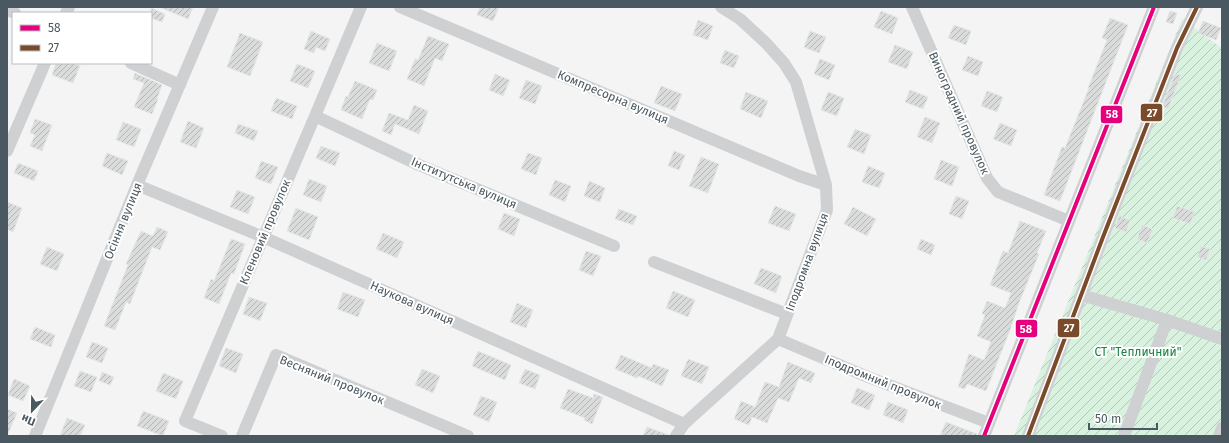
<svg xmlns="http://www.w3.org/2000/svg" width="1229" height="443" font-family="'Fira Sans',sans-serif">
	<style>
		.garden { fill: url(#garden-furrows) }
		.building { fill: url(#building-hatch); stroke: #e5e6e7 }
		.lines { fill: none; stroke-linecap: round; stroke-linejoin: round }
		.minor { stroke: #ced0d2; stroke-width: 12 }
		.bus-1-casing { stroke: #fff; stroke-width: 7 }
		.bus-2-casing { stroke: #fff; stroke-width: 7 }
		.bus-1 { stroke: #e5007d; stroke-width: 4 }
		.bus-2 { stroke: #7a4b2a; stroke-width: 4 }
		.labels { text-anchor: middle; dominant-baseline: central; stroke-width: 4; stroke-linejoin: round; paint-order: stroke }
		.street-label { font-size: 12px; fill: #4a5861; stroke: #fff }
		.park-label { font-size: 12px; fill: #178542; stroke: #fff }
		.line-badge { stroke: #fff; stroke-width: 1.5 }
		.badge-label { font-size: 11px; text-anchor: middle; font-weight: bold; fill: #fff }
	</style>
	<defs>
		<pattern id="garden-furrows" width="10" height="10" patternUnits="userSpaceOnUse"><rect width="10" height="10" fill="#d9f2e0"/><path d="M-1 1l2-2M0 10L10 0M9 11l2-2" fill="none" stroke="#b2c7b9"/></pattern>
		<pattern id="building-hatch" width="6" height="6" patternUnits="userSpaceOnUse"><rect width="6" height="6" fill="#dadcdc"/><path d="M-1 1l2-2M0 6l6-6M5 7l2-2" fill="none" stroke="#b3b5b6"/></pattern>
	</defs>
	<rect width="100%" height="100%" fill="#f4f4f4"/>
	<!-- garden -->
	<path class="garden" d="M1182,19L1222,48V436H1014Z"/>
	<!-- building -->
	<path class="building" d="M159,7H193L188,19Z
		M480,7H499L493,21L477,15Z
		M151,8L165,14L162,22L151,18Z
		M881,11L898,18L892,34L874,27Z
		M1170,11L1177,13L1173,24L1166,22Z
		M1110,18L1128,25L1060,201L1044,195L1062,147L1065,148L1089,88H1088L1107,40L1102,38Z
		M698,20L713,26L708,40L693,35Z
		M1203,21L1221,28L1216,40L1198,33Z
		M954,25L971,31L966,45L948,38Z
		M311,31L330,39L325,51L316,47L314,53L304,49Z
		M810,31L826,37L819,53L804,47Z
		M240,33L263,42L250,76L227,67Z
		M428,36L449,44L442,61L435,58L424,86L407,79L415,59L418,60Z
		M377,43L397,51L389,71L369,63Z
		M895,45L913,52L907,69L888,62Z
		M725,50L739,56L734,68L720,63Z
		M968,56L983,62L978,76L962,70Z
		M820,59L835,65L829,80L814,74Z
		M56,63H71L80,66L73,83L52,75Z
		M297,64L315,71L308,88L290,81Z
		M135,73L162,85L157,99H158L152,114L134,107L144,83L133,79Z
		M495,74L510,80L503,96L489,90Z
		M1175,74L1181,75L1168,109L1162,107Z
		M526,80L542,86L535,104L519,98Z
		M355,81L377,90L373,100L370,99L362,119L341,110L346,96L348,97Z
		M661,86L682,94L675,111L654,103Z
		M910,90L928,97L923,109L905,102Z
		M987,91L1003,97L997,112L981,106Z
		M746,92L768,101L761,118L740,109Z
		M828,92L844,98L837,116L821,110Z
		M276,98L297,106L292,119L271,111Z
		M414,105L428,111L419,134L395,124L391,135L382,131L389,113L408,120Z
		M925,117L940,123L932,143L917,137Z
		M35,119L52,125L42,151L30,146L35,135L30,133Z
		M188,121L204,128L196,148L180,142Z
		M123,122L141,129L134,147L116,140Z
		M1000,123L1017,130L1011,146L993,139Z
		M238,124L258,131L254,141L235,133Z
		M855,129L871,135L864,154L847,147Z
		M321,146L340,153L335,166L316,158Z
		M674,151L685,155L679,170L668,166Z
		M107,153L128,161L122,175L102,166Z
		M528,153L542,158L536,175L521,169Z
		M701,157L719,164L708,193L689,186Z
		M941,160L959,167L952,186L934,179Z
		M261,161L278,167L271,184L255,178Z
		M18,163L38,171L34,181L14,173Z
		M868,166L885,173L879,188L862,182Z
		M309,179L327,186L321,202L303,195Z
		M555,180L571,186L565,202L549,195Z
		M589,181L605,188L600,202L584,196Z
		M237,190L255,197L248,214L230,207Z
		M956,196L969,201L962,219L949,214Z
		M7,202L22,208L13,232L7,229Z
		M775,206L796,214L789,231L768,223Z
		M1177,206L1195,212L1190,224L1173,218Z
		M853,207L876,219L867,236L844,224Z
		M296,208L318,217L309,240L287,231Z
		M619,209L637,216L633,225L615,219Z
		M504,213L520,219L514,236L498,229Z
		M1119,216L1130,220L1126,232L1115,228Z
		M1020,221L1046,231L1037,253L1039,254L1019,303L1010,330L986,391L967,384L965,389L958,387L969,354L984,360L991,342L977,336L985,315L982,314L987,301L1005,308L1011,293L990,285L1003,251L1008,253Z
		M1142,225L1153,229L1147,243L1137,239Z
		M157,227L168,232L160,250L152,247L130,304L126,302L115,330L104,326L128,265L126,264L141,231L153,236Z
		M383,233L404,242L397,258L376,249Z
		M231,239L245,244L234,274L231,273L219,304L204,298L211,279L214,281Z
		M921,239L935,245L931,255L917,249Z
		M1201,246L1210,249L1206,260L1197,257Z
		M47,247L64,254L57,271L40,264Z
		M586,251L601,256L593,276L579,270Z
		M761,268L782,276L776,293L754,284Z
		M673,291L695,300L688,317L666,308Z
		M343,292L365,300L358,317L337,309Z
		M249,297L267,303L260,321L243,314Z
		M517,303L533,310L526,328L510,322Z
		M35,327L55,335L51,347L30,339Z
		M92,342L108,348L102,363L86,357Z
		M226,348L243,354L236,373L219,366Z
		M478,351L511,365L505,380L472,366Z
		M621,355L652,368L653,364L669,370L662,386L638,376L637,378L615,369Z
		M688,359L709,367L702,384L681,376Z
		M788,362L815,373L811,383L799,378L789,402L778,398L767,423L752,417L749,425L734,419L741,401L755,407L765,382L779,387Z
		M422,369L440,376L433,393L415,385Z
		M525,369L540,375L535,389L519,383Z
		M80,371L97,377L91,392L74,386Z
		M102,372L114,377L110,385L99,381Z
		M163,373L183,381L176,399L156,391Z
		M14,379L30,386L23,401L8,395Z
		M857,388L875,395L869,410L851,403Z
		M568,389L593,398L594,394L603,397L592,424L584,420L585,418L560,408Z
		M481,396L497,402L489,422L473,415Z
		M888,402L908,410L903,423L883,415Z
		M7,409L17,413L7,436Z
		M143,411L169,421L163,436L137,426Z
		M67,418L85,425L80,436H60Z
		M946,422L977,434V436H940Z
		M647,427L669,435V436H643Z"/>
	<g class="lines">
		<!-- minor -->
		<path class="minor" d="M400,7L799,176L826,185
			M912,7L987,178L998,192L1069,221
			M7,10L15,13
			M66,13L69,7
			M131,63L180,85
			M315,116L419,165L614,246
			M7,151L45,63
			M137,185L263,237L684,424
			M654,262L787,314
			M1081,295L1167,320L1222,339
			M778,339L868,377L989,423
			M35,436L137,185L213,7
			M222,436L185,421L315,116L361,7
			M242,436L276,355L468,436
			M676,436L684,424L778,339L827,210L826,185L796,82L784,63L766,43L740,19L721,7
			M984,436L1154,7
			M1028,436L1103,237L1177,48L1197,7
			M1124,436L1167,320
			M1219,436L1222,428"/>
		<defs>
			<path id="bus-1" d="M984,436L1154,7"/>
			<path id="bus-2" d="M1028,436L1103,237L1177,48L1197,7"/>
		</defs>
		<!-- bus-1 casing -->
		<use href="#bus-1" class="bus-1-casing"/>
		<!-- bus-2 casing -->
		<use href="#bus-2" class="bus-2-casing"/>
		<!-- bus-1 -->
		<use href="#bus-1" class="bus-1"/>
		<!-- bus-2 -->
		<use href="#bus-2" class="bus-2"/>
	</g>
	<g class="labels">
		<!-- street labels -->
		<g class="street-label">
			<text transform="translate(613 97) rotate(23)">Компресорна вулиця</text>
			<text transform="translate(959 113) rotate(66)">Виноградний провулок</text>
			<text transform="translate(464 183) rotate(23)">Інститутська вулиця</text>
			<text transform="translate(123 221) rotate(-68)">Осіння вулиця</text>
			<text transform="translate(265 232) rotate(-67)">Кленовий провулок</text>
			<text transform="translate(807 262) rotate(-70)">Іподромна вулиця</text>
			<text transform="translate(412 303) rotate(24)">Наукова вулиця</text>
			<text transform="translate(332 380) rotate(22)">Весняний провулок</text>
			<text transform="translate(883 382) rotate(22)">Іподромний провулок</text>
		</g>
		<!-- park labels -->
		<g class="park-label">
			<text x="1138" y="352">СТ "Тепличний"</text>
		</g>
	</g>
	<g class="line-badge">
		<rect x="1140" y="103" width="23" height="19" rx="4" fill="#7a4b2a"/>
		<rect x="1100" y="105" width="23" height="19" rx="4" fill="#e5007d"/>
		<rect x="1057" y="318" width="23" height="20" rx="4" fill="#7a4b2a"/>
		<rect x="1015" y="319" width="23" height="19" rx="4" fill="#e5007d"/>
	</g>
	<g class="badge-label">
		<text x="1152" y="117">27</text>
		<text x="1112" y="118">58</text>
		<text x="1069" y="332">27</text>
		<text x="1026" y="333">58</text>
	</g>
	<!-- border -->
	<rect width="1229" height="443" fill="none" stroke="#4a5861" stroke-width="16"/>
	<!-- legend -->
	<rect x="12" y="12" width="140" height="52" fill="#ffffff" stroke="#b7bcc0"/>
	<rect x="20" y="25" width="20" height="6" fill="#e5007d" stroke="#b7bcc0"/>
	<text x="48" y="32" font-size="12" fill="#4a5861">58</text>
	<rect x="20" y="45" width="20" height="6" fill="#7a4b2a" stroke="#b7bcc0"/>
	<text x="48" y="52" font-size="12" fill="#4a5861">27</text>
	<!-- north arrow -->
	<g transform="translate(32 411) rotate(202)" stroke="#ffffff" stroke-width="3" paint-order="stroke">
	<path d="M0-3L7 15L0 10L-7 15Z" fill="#4a5861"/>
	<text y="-6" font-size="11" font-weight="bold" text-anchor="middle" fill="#4a5861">Пн</text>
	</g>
	<!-- scale -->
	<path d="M1089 423v6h68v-6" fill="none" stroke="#4a5861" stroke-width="2"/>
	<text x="1095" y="423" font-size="12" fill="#4a5861" stroke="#ffffff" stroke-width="3" paint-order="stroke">50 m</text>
</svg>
